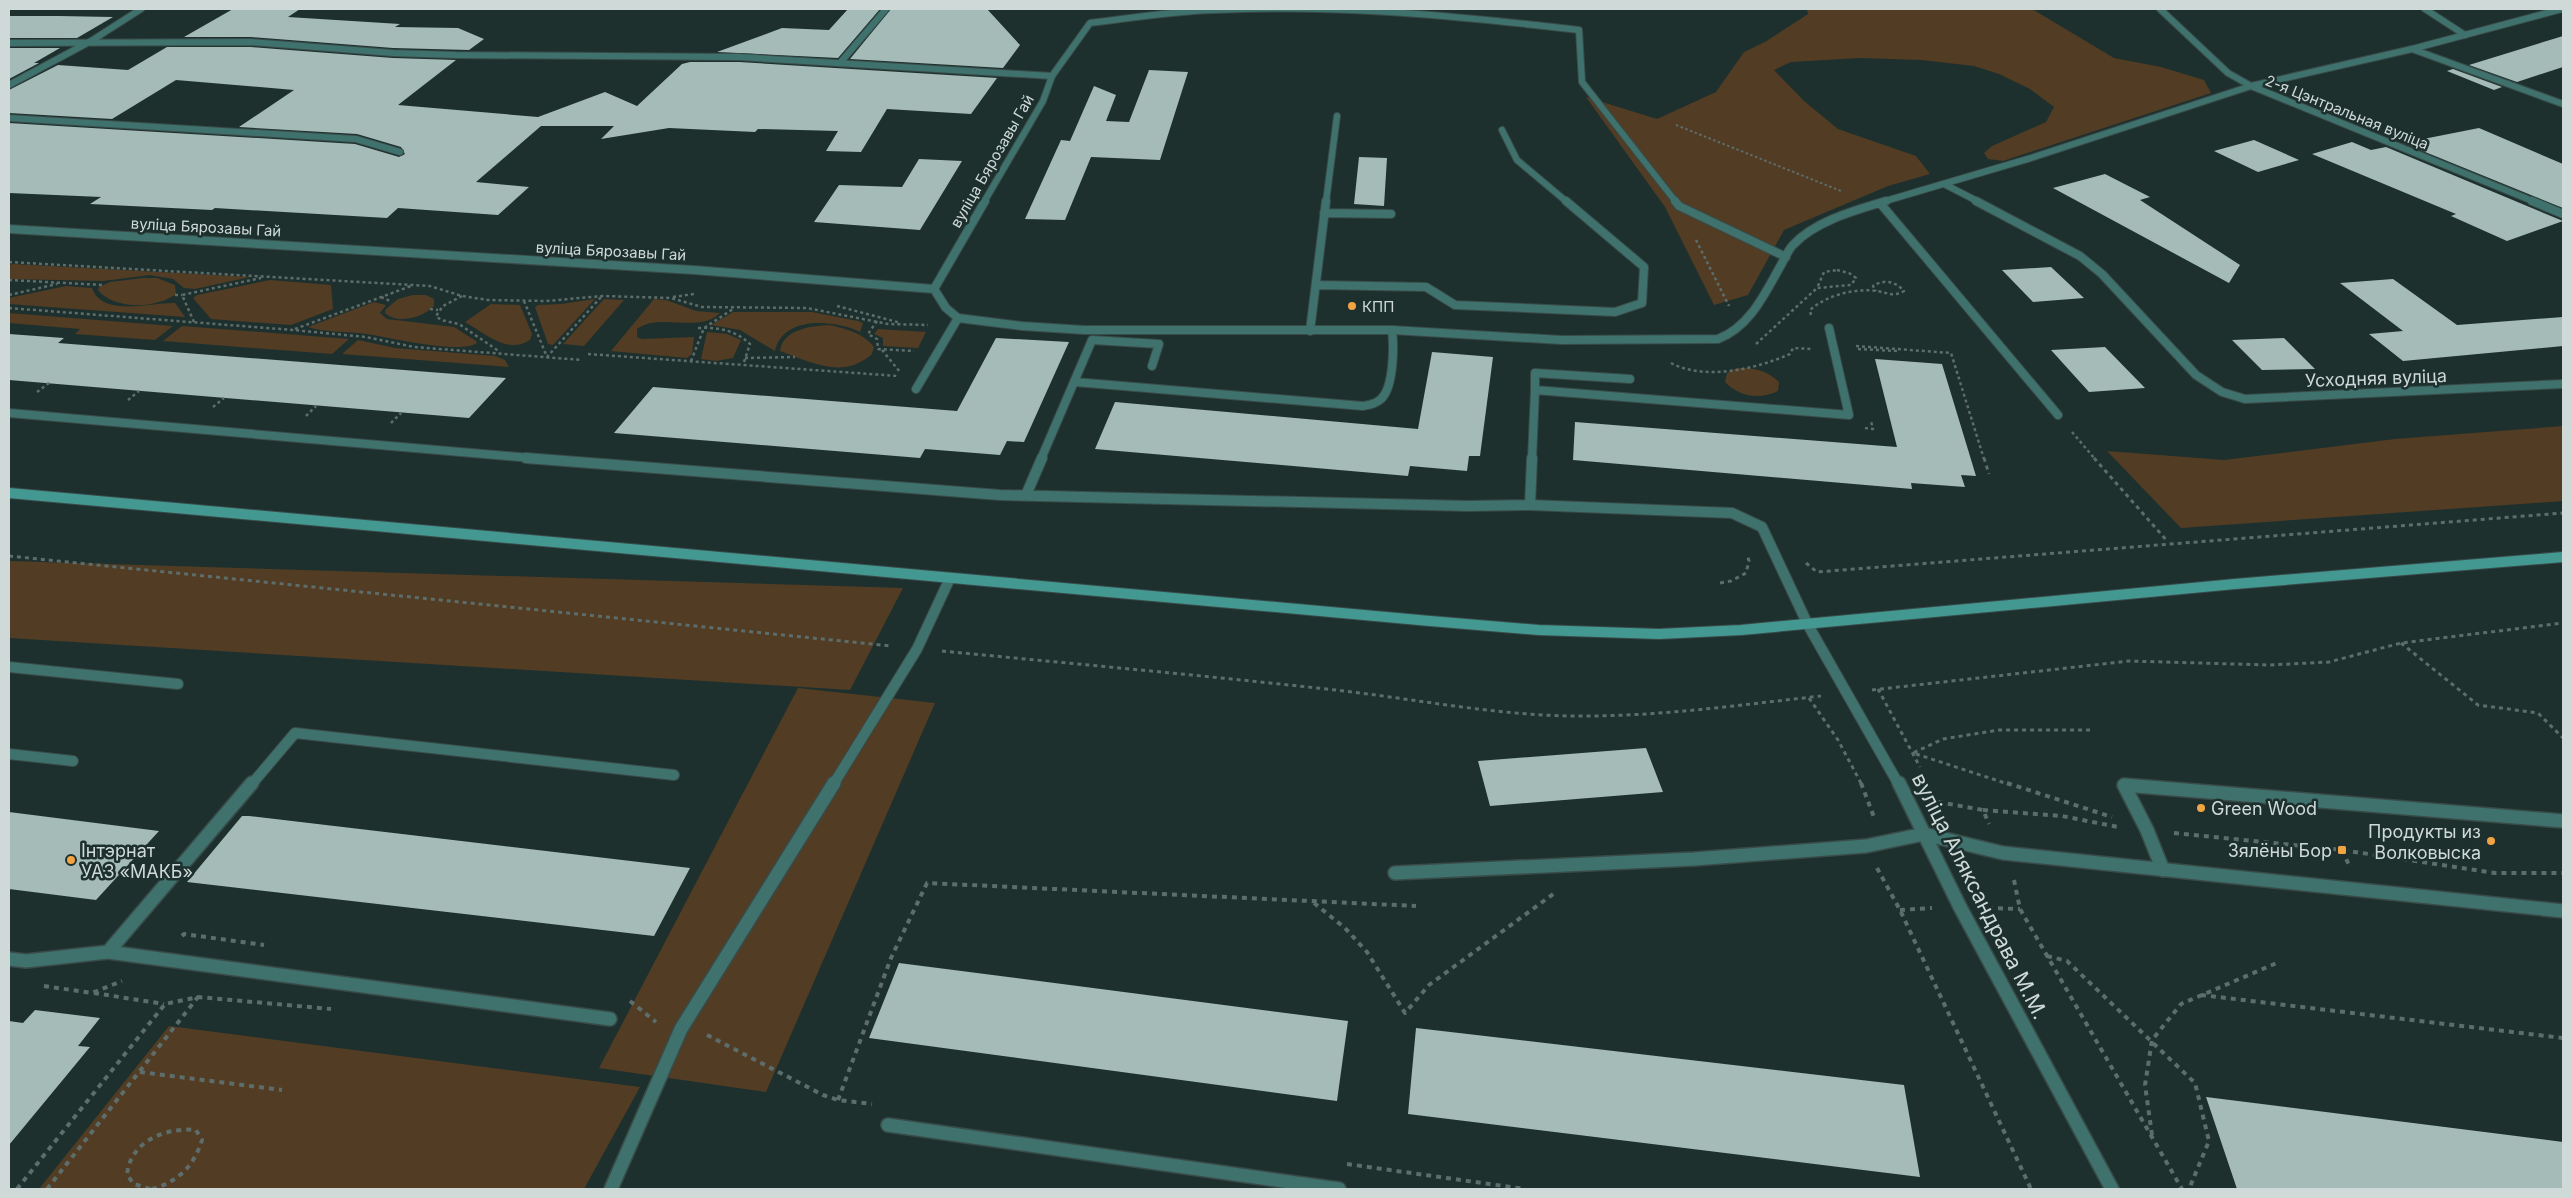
<svg xmlns="http://www.w3.org/2000/svg" width="2572" height="1198" font-family="Inter,sans-serif">
	<style>
		.green { fill: #523c23 }
		.building { fill: #a4bbb8 }
		.lines { fill: none; stroke-linecap: round; stroke-linejoin: round }
		.service-far3-casing { stroke: #394b49; stroke-width: 8 }
		.service-far2-casing { stroke: #394b49; stroke-width: 10 }
		.service-far1-casing { stroke: #394b49; stroke-width: 12 }
		.service-casing { stroke: #394b49; stroke-width: 16 }
		.minor-far3-casing { stroke: #394b49; stroke-width: 8 }
		.minor-far2-casing { stroke: #394b49; stroke-width: 10 }
		.minor-far1-casing { stroke: #394b49; stroke-width: 12 }
		.minor-casing { stroke: #394b49; stroke-width: 16 }
		.secondary-casing { stroke: #394b49; stroke-width: 12 }
		.path-far3 { stroke: #5d6d6b; stroke-width: 2; stroke-dasharray: 2.5 2.5; stroke-linecap: butt }
		.path-far2 { stroke: #5d6d6b; stroke-width: 2.5; stroke-dasharray: 3 3; stroke-linecap: butt }
		.path-far1 { stroke: #5d6d6b; stroke-width: 3; stroke-dasharray: 4 4; stroke-linecap: butt }
		.path { stroke: #5d6d6b; stroke-width: 4; stroke-dasharray: 5 5; stroke-linecap: butt }
		.service-far3 { stroke: #3f716d; stroke-width: 6 }
		.service-far2 { stroke: #3f716d; stroke-width: 8 }
		.service-far1 { stroke: #3f716d; stroke-width: 10 }
		.service { stroke: #3f716d; stroke-width: 13 }
		.minor-far3 { stroke: #3f716d; stroke-width: 6 }
		.minor-far2 { stroke: #3f716d; stroke-width: 8 }
		.minor-far1 { stroke: #3f716d; stroke-width: 10 }
		.minor { stroke: #3f716d; stroke-width: 13 }
		.secondary { stroke: #439892; stroke-width: 10 }
		.poi-dot { fill: #f3a442; stroke: #1d302e; stroke-width: 2 }
		.labels { text-anchor: middle; dominant-baseline: central; stroke-width: 5; stroke-linejoin: round; paint-order: stroke }
		.far-street-label { font-size: 15px; fill: #ced9d8; stroke: #1d302e }
		.far-poi-label { font-size: 15px; fill: #ced9d8; stroke: #1d302e; text-anchor: start }
		.street-label { font-size: 18px; fill: #ced9d8; stroke: #1d302e }
		.poi-label { font-size: 18px; fill: #ced9d8; stroke: #1d302e; text-anchor: start }
		.near-street-label { font-size: 21px; fill: #ced9d8; stroke: #1d302e }
	</style>
	<rect width="100%" height="100%" fill="#1d302e"/>
	<!-- green -->
	<path class="green" d="M1807,9H2032L2114,58L2161,67L2204,80L2211,93L2003,161L1988,159L1984,153L1992,146L2046,122L2054,107L2030,89L1999,74L1974,66L1921,60L1861,58L1791,62L1774,70L1804,101L1838,129L1916,156L1930,174L1888,186L1784,230L1748,295L1714,305L1665,207L1586,97L1657,119L1716,92L1744,52L1765,42L1808,14Z
		M13,264L250,277L195,289L184,288L173,279L150,275L103,281L9,279V265Z
		M143,278H157L175,285L176,294C156,309 114,310 98,290L99,287L110,282Z
		M270,280L331,285L333,309L291,325L211,319L193,298L197,295Z
		M66,286L92,288C102,318 152,302 175,303L185,317L9,304V298Z
		M413,295H426L434,299V306C424,317 398,325 385,313V310L398,299Z
		M595,299L553,345L548,344L535,307L538,305L561,304Z
		M604,299L624,300L584,346L563,344Z
		M654,299L666,300L696,311L720,313C699,334 660,312 637,329V337L642,339L694,337L692,354L687,358L611,351Z
		M374,302L386,305L380,313L387,319L454,327L476,341L477,343C459,355 390,337 366,334C348,331 326,333 308,327Z
		M491,304L520,305L532,334L530,340C507,355 485,333 465,322Z
		M733,312H812L858,321L863,323L860,332C835,320 783,315 775,351L740,330L711,325Z
		M9,313L173,326L155,340L75,334L80,329L9,323Z
		M829,325C844,328 865,334 874,347L872,354C843,380 811,362 780,351C783,329 811,326 829,325Z
		M182,326L349,339L332,354L163,341Z
		M878,329L926,332L918,348L883,346V338L874,334Z
		M707,332L727,334L741,340L733,358L716,361L701,359Z
		M358,340L395,348L495,356L505,360L509,367L342,354Z
		M1737,368C1755,368 1766,370 1779,382L1778,391C1759,400 1740,397 1725,382L1727,373Z
		M2563,426V501L2181,528L2107,451L2224,460L2395,439Z
		M9,561L903,588L850,690L9,638Z
		M798,688L935,703L766,1092L599,1068Z
		M169,1026L640,1087L584,1189H39Z"/>
	<!-- building -->
	<path class="building" d="M233,9H300L288,17L400,24L395,27L458,28L484,39L469,50L393,48L251,37H184Z
		M848,9H880L838,58L717,52L782,28L829,30Z
		M891,9H987L1020,45L1003,68L850,59Z
		M9,16H59L113,17L77,38H9Z
		M2563,36V67L2517,82L2469,65Z
		M167,47H251L393,58L456,60L398,105L538,117L605,92L637,106L682,64L690,62H739L997,78L971,114L887,109L861,152L826,151L838,131L758,129L755,132L669,128L601,139L614,126H541L476,182L529,187L498,215L398,208L387,218L215,208L212,210L90,204L101,197L9,193V123L355,144L399,157L405,154L401,147L357,134L239,127L294,90L176,80L112,119L9,113V90L58,65L128,70Z
		M9,48H60L34,63H39L9,79Z
		M2453,69L2502,87L2494,90L2447,71Z
		M1149,70L1188,72L1160,160L1091,157L1065,220L1025,219L1061,140L1070,141L1094,86L1116,95L1106,121L1129,122Z
		M2479,128L2563,164V208L2403,143Z
		M2254,140L2299,160L2258,172L2214,151Z
		M2352,142L2371,150L2386,147L2563,221L2507,241L2451,216L2456,214L2312,154Z
		M1359,157L1387,158L1384,206L1354,204Z
		M919,159L962,161L920,230L814,222L839,185L902,187Z
		M2105,174L2150,197L2140,200L2240,265L2229,283L2053,188Z
		M2051,267L2084,298L2033,302L2002,270Z
		M2393,279L2457,325L2563,317V346L2403,361L2369,334L2403,331L2340,283Z
		M9,334L64,338L58,343L506,378L469,418L9,380Z
		M996,338L1069,342L1024,442L1007,441L1000,455L925,449L920,458L614,433L653,387L957,411Z
		M2284,338L2315,369L2262,370L2232,340Z
		M2105,347L2145,388L2089,392L2051,350Z
		M1432,352L1493,357L1480,456H1469L1467,471L1410,466L1408,476L1095,449L1115,402L1418,429Z
		M1875,359L1942,364L1976,476L1961,475L1965,487L1911,483L1912,489L1573,460L1575,422L1897,447Z
		M1646,748L1663,792L1490,806L1478,761Z
		M9,812L159,831L96,900L9,889Z
		M242,816H249L690,868L654,936L187,882Z
		M899,963L1348,1021L1337,1101L869,1038Z
		M35,1010L100,1018L78,1046L90,1047L9,1145V1021L23,1023Z
		M1416,1028L1904,1085L1920,1177L1408,1114Z
		M2206,1097L2563,1142V1189H2237Z"/>
	<g class="lines">
		<defs>
			<path id="service-far3" d="M2425,9L2465,35
				M2412,49L2563,104
				M840,63L886,9
				M1052,76L1090,23C1131,18 1173,11 1215,10C1336,4 1458,16 1579,30L1582,82L1676,202
				M9,118L356,139L400,152
				M1502,130L1517,160L1567,202
				M1326,202L1337,116"/>
			<path id="service-far2" d="M1675,201L1679,206L1786,257
				M1324,213L1391,214
				M1318,285L1426,287L1455,305L1615,312L1642,303L1644,267L1566,201
				M1310,331L1326,201
				M1075,382L1363,406C1369,405 1376,404 1381,399C1394,387 1394,346 1392,330
				M916,389L958,318
				M1535,390V373L1630,379
				M9,413L542,459
				M1041,459L1092,340L1159,344L1152,366
				M1532,459L1535,390L1849,415L1829,328"/>
			<path id="service-far1" d="M526,458L1000,495L1468,506L1530,505L1732,513L1762,527L1808,625
				M1026,495L1042,458
				M1530,505L1532,458
				M9,667L178,684
				M9,754L73,761
				M251,785L295,733L674,775
				M833,785L917,649L950,578"/>
			<path id="service" d="M2163,870L2147,830L2124,785L2563,821
				M1395,873L1694,859L1866,846L1924,834
				M108,952L252,783
				M9,959L26,961L108,952L610,1019
				M888,1125L1339,1189
				M611,1189L681,1029L834,783"/>
			<path id="minor-far3" d="M2160,9L2228,73L2251,86L2535,202
				M9,43L251,42L393,53L456,55L739,57L1052,76L1043,101L984,202
				M9,85L91,41L141,9
				M1946,185L1979,202
				M1882,202L2031,158L2251,86L2412,49L2562,9"/>
			<path id="minor-far2" d="M1976,201L2080,256L2102,274L2196,375L2222,392L2245,399L2563,384
				M2532,201L2563,214
				M1880,203L2058,415
				M9,229L694,270L934,289
				M934,289L985,201
				M934,289L946,308L958,318L1022,326L1084,330H1392L1561,340L1718,339C1750,327 1765,293 1781,265C1785,258 1788,250 1793,245C1815,221 1856,210 1886,201"/>
			<path id="minor-far1" d="M1808,625L1899,785"/>
			<path id="minor" d="M1899,783L1960,907L2112,1189
				M1924,834L2003,853L2563,911"/>
			<path id="secondary" d="M9,493L1430,621L1539,630L1659,634L1741,630L2235,584L2563,557"/>
		</defs>
		<!-- service-far3 casing -->
		<use href="#service-far3" class="service-far3-casing"/>
		<!-- service-far2 casing -->
		<use href="#service-far2" class="service-far2-casing"/>
		<!-- service-far1 casing -->
		<use href="#service-far1" class="service-far1-casing"/>
		<!-- service casing -->
		<use href="#service" class="service-casing"/>
		<!-- minor-far3 casing -->
		<use href="#minor-far3" class="minor-far3-casing"/>
		<!-- minor-far2 casing -->
		<use href="#minor-far2" class="minor-far2-casing"/>
		<!-- minor-far1 casing -->
		<use href="#minor-far1" class="minor-far1-casing"/>
		<!-- minor casing -->
		<use href="#minor" class="minor-casing"/>
		<!-- secondary casing -->
		<use href="#secondary" class="secondary-casing"/>
		<!-- path-far3 -->
		<path class="path-far3" d="M1676,125L1841,191"/>
		<!-- path-far2 -->
		<path class="path-far2" d="M1696,240L1729,306
			M9,262L430,286L462,296L488,300L546,301L603,296L671,298L702,307L807,308L888,324L928,325
			M1837,270L1849,273L1856,278L1851,285L1817,288L1824,272Z
			M9,280L103,285
			M9,295L57,284
			M175,295H182
			M462,296L443,306L436,316L441,320L459,324L500,352
			M381,297L392,302
			M673,297L694,294
			M524,301L547,357L602,296
			M837,306L901,323
			M9,308L293,330L366,337L414,347L582,360
			M430,309L438,310
			M1811,315L1810,310C1827,295 1855,288 1877,291C1888,293 1894,297 1904,291C1895,281 1884,279 1873,286L1876,291
			M877,321L868,334L877,339L878,349L914,351
			M194,322L182,295L261,278
			M698,328C718,327 735,330 750,344L743,365
			M295,329L411,286
			M1756,344L1817,288
			M1856,346L1951,353L1984,459
			M1858,349L1897,351
			M882,350L900,372
			M588,354L898,376
			M745,358L795,357
			M691,361L704,328L733,309
			M1671,363C1705,381 1756,369 1790,354L1793,348L1812,349
			M37,392L49,383
			M128,400L139,391
			M213,407L224,398
			M306,416L316,406
			M391,423L401,413
			M1865,428L1873,429L1871,421
			M2072,432L2095,459"/>
		<!-- path-far1 -->
		<path class="path-far1" d="M1984,458L1989,474
			M2094,458L2168,542
			M9,556L891,646
			M1806,563L1817,572L2563,513
			M1720,583L1731,581L1746,573L1749,561L1747,554
			M2401,643L2478,705L2538,713L2563,738
			M942,651C1076,664 1210,676 1344,691C1420,700 1496,715 1573,716C1656,717 1739,705 1821,696
			M1878,689L1920,767
			M1872,690L2129,661L2269,665L2329,662L2401,643L2563,623
			M1809,698L1838,740L1862,785
			M2011,785L1913,753L1943,739L1999,730H2090"/>
		<!-- path -->
		<path class="path" d="M1861,783L1874,817L1871,818
			M2007,783L2112,817
			M1938,802L1983,810L1989,824
			M1983,810L2062,816L2118,827
			M2174,833L2342,850L2495,873H2563
			M2342,850L2349,865
			M1877,868L1900,910L2031,1189
			M2014,880L2020,909L2182,1189
			M1314,903L1345,928L1367,952L1405,1013L1429,985L1556,892
			M1988,908L2020,909
			M1900,910L1932,908
			M182,936L184,934L264,945
			M2047,956L2067,961L2195,1083L2209,1141L2189,1189
			M44,986L92,993L122,981
			M94,993L164,1004
			M2201,995L2563,1038
			M630,1001L656,1022
			M707,1035L823,1095L838,1100L872,1104
			M140,1072L282,1090
			M838,1100L891,958L927,883L1416,906
			M2152,1135L2145,1085L2152,1040L2181,1004L2279,962
			M1347,1164L1525,1189
			M17,1189L165,1004L198,997L331,1009
			M47,1189L198,997
			M150,1189L134,1184L127,1175C130,1141 166,1127 196,1130L202,1140C194,1166 178,1182 152,1189"/>
		<!-- service-far3 -->
		<use href="#service-far3" class="service-far3"/>
		<!-- service-far2 -->
		<use href="#service-far2" class="service-far2"/>
		<!-- service-far1 -->
		<use href="#service-far1" class="service-far1"/>
		<!-- service -->
		<use href="#service" class="service"/>
		<!-- minor-far3 -->
		<use href="#minor-far3" class="minor-far3"/>
		<!-- minor-far2 -->
		<use href="#minor-far2" class="minor-far2"/>
		<!-- minor-far1 -->
		<use href="#minor-far1" class="minor-far1"/>
		<!-- minor -->
		<use href="#minor" class="minor"/>
		<!-- secondary -->
		<use href="#secondary" class="secondary"/>
	</g>
	<!-- markers -->
	<g class="poi-dot">
		<circle cx="1352" cy="306" r="5"/>
		<circle cx="2201" cy="808" r="5"/>
		<circle cx="2491" cy="841" r="5"/>
		<rect x="2337" y="845" width="10" height="10" rx="2.5"/>
		<circle cx="71" cy="860" r="5"/>
	</g>
	<g class="labels">
		<!-- far-street labels -->
		<g class="far-street-label">
			<text transform="translate(2347 112) rotate(22)">2-я Цэнтральная вуліца</text>
			<text transform="translate(992 161) rotate(-60)">вуліца Бярозавы Гай</text>
			<text transform="translate(206 227) rotate(3)">вуліца Бярозавы Гай</text>
			<text transform="translate(611 251) rotate(3)">вуліца Бярозавы Гай</text>
		</g>
		<!-- far-poi labels -->
		<g class="far-poi-label">
			<text x="1362" y="306">КПП</text>
		</g>
		<!-- street labels -->
		<g class="street-label">
			<text transform="translate(2376 378) rotate(-2)">Усходняя вуліца</text>
		</g>
		<!-- poi labels -->
		<g class="poi-label">
			<text x="2211" y="808">Green Wood</text>
			<text x="2481" y="831" text-anchor="end">Продукты из<tspan x="2481" dy="21">Волковыска</tspan></text>
			<text x="81" y="850">Інтэрнат<tspan x="81" dy="21">УАЗ «МАКБ»</tspan></text>
			<text x="2332" y="850" text-anchor="end">Зялёны Бор</text>
		</g>
		<!-- near-street labels -->
		<g class="near-street-label">
			<text transform="translate(1980 896) rotate(63)">вуліца Аляксандрава М.М.</text>
		</g>
	</g>
	<!-- border -->
	<rect width="2572" height="1198" fill="none" stroke="#ced9d8" stroke-width="20"/>
</svg>
